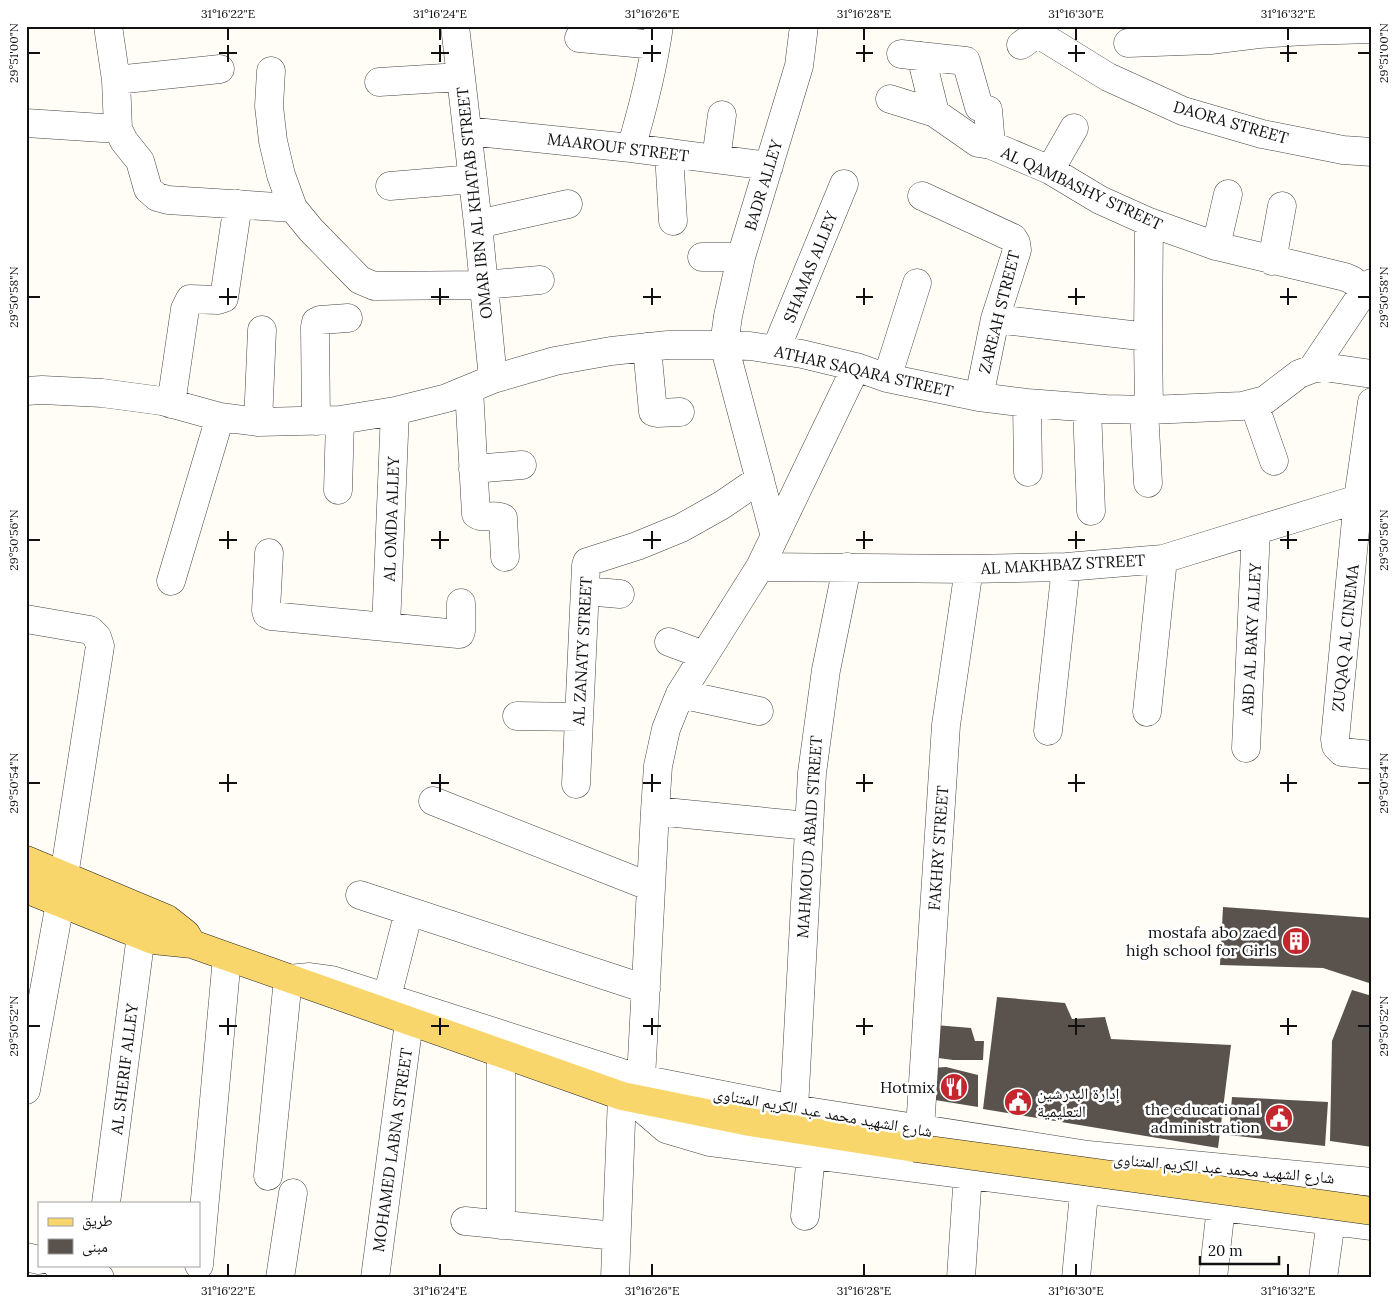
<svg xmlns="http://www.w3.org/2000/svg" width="1398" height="1304" font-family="Lora,'Noto Naskh Arabic',serif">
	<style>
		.building { fill: #5a524d }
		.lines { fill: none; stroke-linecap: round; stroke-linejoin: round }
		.minor-casing { stroke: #444; stroke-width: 29 }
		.major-casing { stroke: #222; stroke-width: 29 }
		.minor { stroke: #fff; stroke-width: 28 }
		.major { stroke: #f9d66b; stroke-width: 28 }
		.major-bridge-casing { stroke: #222; stroke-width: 29; stroke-linecap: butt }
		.major-bridge { stroke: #f9d66b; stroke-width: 28 }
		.ticks { fill: none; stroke: #111; stroke-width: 2 }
		.labels { text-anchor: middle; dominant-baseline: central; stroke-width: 5; stroke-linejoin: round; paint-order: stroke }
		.street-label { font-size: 16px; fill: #111; stroke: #fff }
		.poi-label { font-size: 16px; fill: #111; stroke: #fff; text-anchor: end }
		.neatline { fill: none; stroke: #111; stroke-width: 2 }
		.ticks-label { font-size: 12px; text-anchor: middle; fill: #111 }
	</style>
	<rect width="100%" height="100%" fill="#fffdf5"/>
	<!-- building -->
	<path class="building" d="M1223,907L1372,918V984L1323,968L1220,965Z
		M1352,990L1372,996V1147L1330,1141L1332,1041Z
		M997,997L1065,1003L1072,1019L1105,1017L1111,1039L1231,1045L1218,1148L983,1109Z
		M935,1025L971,1028L975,1041H984L983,1060H953L931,1057Z
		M946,1067L978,1075V1107L929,1099L931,1068Z
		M1232,1097L1328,1102L1325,1146L1229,1135Z"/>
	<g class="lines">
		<defs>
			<path id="minor" d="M108,26L116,80L118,129L124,141L140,161L148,189L157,197L168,200L293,208
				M455,26L478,224L493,379
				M579,38L656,45
				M1128,43L1210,40L1259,34L1304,31L1372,29
				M1021,45L1035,35H1040L1108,77L1183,111L1262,134L1343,150L1372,152
				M901,54L966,61L979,107L988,110L991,145
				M921,56L935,113
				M271,71L269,106L273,141L281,175L293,208L311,230L360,280L374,286L484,285L540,280
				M116,80L220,69
				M379,82L460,77
				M890,99L935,113L978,143L991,145L1050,170L1100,200L1149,222L1216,246L1345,277L1352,280L1365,290
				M26,123L118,129
				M467,131L631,148L769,166
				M631,148C643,108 653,68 659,26
				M669,153L673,221
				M716,159L722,115
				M1050,170L1074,128
				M390,186L473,179
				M922,196L1013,238L1016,243L1017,250L995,319L979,397
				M1149,222L1148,337L1149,410
				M478,224L568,204
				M1216,246L1228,194
				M702,257H741
				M1272,261L1282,206
				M995,319L1148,337
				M647,347L653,412L657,413L680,412
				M776,349L844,184
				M1312,369L1365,290L1372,283
				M887,378L917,283
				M469,389L476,514C484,520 494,513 503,518L505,557
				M26,391L42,390L102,393L162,401L220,417L258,422L340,420L395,411L447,398L493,379L555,361L611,351L668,345H724L750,346L802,354L856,367L887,378L979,397L1027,403L1106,409L1149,410L1242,406L1265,400L1299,374L1312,369L1324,367L1372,374
				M1372,402L1358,499L1335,739L1336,746L1342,752L1372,755
				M1027,403L1028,472
				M171,404L185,309L190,299L218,300L224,298L238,204
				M1254,404L1274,461
				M1087,408L1091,511
				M1144,410L1148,483
				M316,421L315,327L316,322L320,320L348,318
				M258,422L262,330
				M473,469L522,465
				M338,490L340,420
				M774,533L724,345L728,316L741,257L799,66L804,26
				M269,553L266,610L267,614L271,616L458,634H460L461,631V603
				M760,567L969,569L1066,567L1163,559L1358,499
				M171,581L220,417
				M585,591L620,594
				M26,619L90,630L97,637L100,646L64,876
				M386,627L395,411
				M669,642L704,655
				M680,694L759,711
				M1147,712L1163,559
				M517,716L579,717
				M1048,731L1066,567
				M1246,748L1256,530
				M576,784L586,566L587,562L637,546L681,528L722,505L760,479
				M433,801L651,887
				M655,811L808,826
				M360,895L646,989
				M387,997L409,911
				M501,1054V1225
				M641,1079L655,811L658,766L666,729L680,694L760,567L856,367
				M26,1090L60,903
				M630,1098L666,1129L710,1142L1372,1226
				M794,1109L812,773L826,670L847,567
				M920,1129L946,725L969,569
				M268,1176L288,979L310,977L332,980L641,1079L794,1109L1088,1155L1372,1182
				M106,1203L141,935
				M805,1216L811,1155
				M465,1221L616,1236
				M26,1257L39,1260
				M57,1265L100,1278
				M199,1265L227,957
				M280,1278L293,1193
				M375,1278L409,1022
				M615,1278L622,1096
				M961,1278L968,1173
				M1076,1278L1086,1172
				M1213,1278L1221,1207
				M1323,1278L1331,1221"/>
			<path id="major" d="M26,860L167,919L186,934L192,944
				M26,889L153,940L192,944L622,1096L750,1122L915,1148"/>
		</defs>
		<!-- minor casing -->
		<use href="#minor" class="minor-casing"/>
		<!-- major casing -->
		<use href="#major" class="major-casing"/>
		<!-- minor -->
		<use href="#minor" class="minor"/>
		<!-- major -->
		<use href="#major" class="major"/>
		<defs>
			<path id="major-bridge" d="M915,1148L1372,1211"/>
		</defs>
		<!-- major-bridge casing -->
		<use href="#major-bridge" class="major-bridge-casing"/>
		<!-- major-bridge -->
		<use href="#major-bridge" class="major-bridge"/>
	</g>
	<!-- ticks -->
	<path class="ticks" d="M228,28V40M440,28V40M652,28V40M864,28V40M1076,28V40M1288,28V40M228,45V62M440,45V62M652,45V62M864,45V62M1076,45V62M1288,45V62M28,53H40M219,53H237M431,53H449M643,53H661M856,53H873M1068,53H1085M1280,53H1297M1358,53H1370M228,288V305M440,288V305M652,288V305M864,288V305M1076,288V305M1288,288V305M28,297H40M219,297H237M431,297H449M643,297H661M856,297H873M1068,297H1085M1280,297H1297M1358,297H1370M228,531V549M440,531V549M652,531V549M864,531V549M1076,531V549M1288,531V549M28,540H40M219,540H237M431,540H449M643,540H661M856,540H873M1068,540H1085M1280,540H1297M1358,540H1370M228,774V792M440,774V792M652,774V792M864,774V792M1076,774V792M1288,774V792M28,783H40M219,783H237M431,783H449M643,783H661M856,783H873M1068,783H1085M1280,783H1297M1358,783H1370M228,1018V1035M440,1018V1035M652,1018V1035M864,1018V1035M1076,1018V1035M1288,1018V1035M28,1026H40M219,1026H237M431,1026H449M643,1026H661M856,1026H873M1068,1026H1085M1280,1026H1297M1358,1026H1370M228,1264V1276M440,1264V1276M652,1264V1276M864,1264V1276M1076,1264V1276M1288,1264V1276"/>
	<!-- icons -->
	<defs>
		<symbol id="building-disc" viewBox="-11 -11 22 22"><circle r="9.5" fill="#c4262e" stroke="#fff"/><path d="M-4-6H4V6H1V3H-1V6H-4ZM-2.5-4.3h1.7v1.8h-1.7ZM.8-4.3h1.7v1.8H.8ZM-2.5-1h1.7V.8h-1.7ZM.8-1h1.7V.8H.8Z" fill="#fff"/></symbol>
		<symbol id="restaurant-disc" viewBox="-11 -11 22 22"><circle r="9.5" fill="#c4262e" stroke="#fff"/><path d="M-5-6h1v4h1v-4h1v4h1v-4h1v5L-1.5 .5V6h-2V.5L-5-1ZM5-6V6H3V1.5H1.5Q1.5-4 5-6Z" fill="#fff"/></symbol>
		<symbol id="civic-disc" viewBox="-11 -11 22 22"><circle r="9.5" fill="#c4262e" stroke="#fff"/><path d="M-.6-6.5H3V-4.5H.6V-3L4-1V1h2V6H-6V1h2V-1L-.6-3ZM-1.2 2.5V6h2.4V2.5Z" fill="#fff"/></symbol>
	</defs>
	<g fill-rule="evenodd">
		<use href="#building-disc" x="1280" y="925" width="32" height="32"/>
		<use href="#restaurant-disc" x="938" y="1071" width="32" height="32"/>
		<use href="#civic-disc" x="1002" y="1086" width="32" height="32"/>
		<use href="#civic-disc" x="1263" y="1102" width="32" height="32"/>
	</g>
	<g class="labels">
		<!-- street labels -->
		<g class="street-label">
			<text transform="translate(1231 122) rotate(16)">DAORA STREET</text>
			<text transform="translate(618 147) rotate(7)">MAAROUF STREET</text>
			<text transform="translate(763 185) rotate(-73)">BADR ALLEY</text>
			<text transform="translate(1082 188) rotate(25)">AL QAMBASHY STREET</text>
			<text transform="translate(474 203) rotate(-96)">OMAR IBN AL KHATAB STREET</text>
			<text transform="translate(810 267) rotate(-68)">SHAMAS ALLEY</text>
			<text transform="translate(999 312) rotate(-76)">ZAREAH STREET</text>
			<text transform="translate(864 371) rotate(13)">ATHAR SAQARA STREET</text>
			<text transform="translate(391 519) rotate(-88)">AL OMDA ALLEY</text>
			<text transform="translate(1063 564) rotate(-3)">AL MAKHBAZ STREET</text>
			<text transform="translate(1345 638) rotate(-84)">ZUQAQ AL CINEMA</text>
			<text transform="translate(1251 639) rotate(-87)">ABD AL BAKY ALLEY</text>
			<text transform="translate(582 651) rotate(-87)">AL ZANATY STREET</text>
			<text transform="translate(809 837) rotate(-86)">MAHMOUD ABAID STREET</text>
			<text transform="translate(938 848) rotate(-86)">FAKHRY STREET</text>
			<text transform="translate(124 1069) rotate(-83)">AL SHERIF ALLEY</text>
			<text transform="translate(823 1112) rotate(10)">شارع الشهيد محمد عبد الكريم المتناوى</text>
			<text transform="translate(392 1150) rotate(-82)">MOHAMED LABNA STREET</text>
			<text transform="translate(1224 1168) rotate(5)">شارع الشهيد محمد عبد الكريم المتناوى</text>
		</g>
		<!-- poi labels -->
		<g class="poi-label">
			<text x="1277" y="932">mostafa abo zaed<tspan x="1277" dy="18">high school for Girls</tspan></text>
			<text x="935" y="1087">Hotmix</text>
			<text x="1037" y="1093" text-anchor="start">إدارة البدرشين<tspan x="1037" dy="18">التعليمية</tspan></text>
			<text x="1260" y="1109">the educational<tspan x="1260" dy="18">administration</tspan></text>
		</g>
	</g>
	<!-- border -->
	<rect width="1398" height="1304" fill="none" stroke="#ffffff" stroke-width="55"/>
	<!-- legend -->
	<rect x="38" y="1202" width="162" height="65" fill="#ffffff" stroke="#a0a0a0"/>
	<rect x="48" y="1218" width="25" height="8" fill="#f9d66b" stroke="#a0a0a0"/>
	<text x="82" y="1226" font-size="15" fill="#111111">طريق</text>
	<rect x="48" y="1239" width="25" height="15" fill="#5a524d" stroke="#a0a0a0"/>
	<text x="82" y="1252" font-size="15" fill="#111111">مبنى</text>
	<!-- scale -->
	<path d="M1200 1256v8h79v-8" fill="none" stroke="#111111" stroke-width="2.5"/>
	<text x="1208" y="1256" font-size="15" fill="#111111" stroke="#ffffff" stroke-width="4" paint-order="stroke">20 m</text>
	<rect x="28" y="28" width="1342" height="1248" class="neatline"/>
	<g class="ticks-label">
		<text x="228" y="18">31°16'22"E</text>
		<text x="440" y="18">31°16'24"E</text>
		<text x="652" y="18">31°16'26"E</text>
		<text x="864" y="18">31°16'28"E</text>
		<text x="1076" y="18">31°16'30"E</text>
		<text x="1288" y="18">31°16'32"E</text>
		<text transform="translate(14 53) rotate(-90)" y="4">29°51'00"N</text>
		<text transform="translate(1384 53) rotate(-90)" y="4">29°51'00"N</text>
		<text transform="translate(14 297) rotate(-90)" y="4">29°50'58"N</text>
		<text transform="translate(1384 297) rotate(-90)" y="4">29°50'58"N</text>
		<text transform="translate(14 540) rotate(-90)" y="4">29°50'56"N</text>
		<text transform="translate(1384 540) rotate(-90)" y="4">29°50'56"N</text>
		<text transform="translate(14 783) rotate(-90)" y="4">29°50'54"N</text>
		<text transform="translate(1384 783) rotate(-90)" y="4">29°50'54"N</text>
		<text transform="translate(14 1026) rotate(-90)" y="4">29°50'52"N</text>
		<text transform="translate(1384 1026) rotate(-90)" y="4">29°50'52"N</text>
		<text x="228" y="1295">31°16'22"E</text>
		<text x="440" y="1295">31°16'24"E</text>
		<text x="652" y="1295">31°16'26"E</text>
		<text x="864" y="1295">31°16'28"E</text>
		<text x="1076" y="1295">31°16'30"E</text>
		<text x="1288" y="1295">31°16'32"E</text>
	</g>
</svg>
